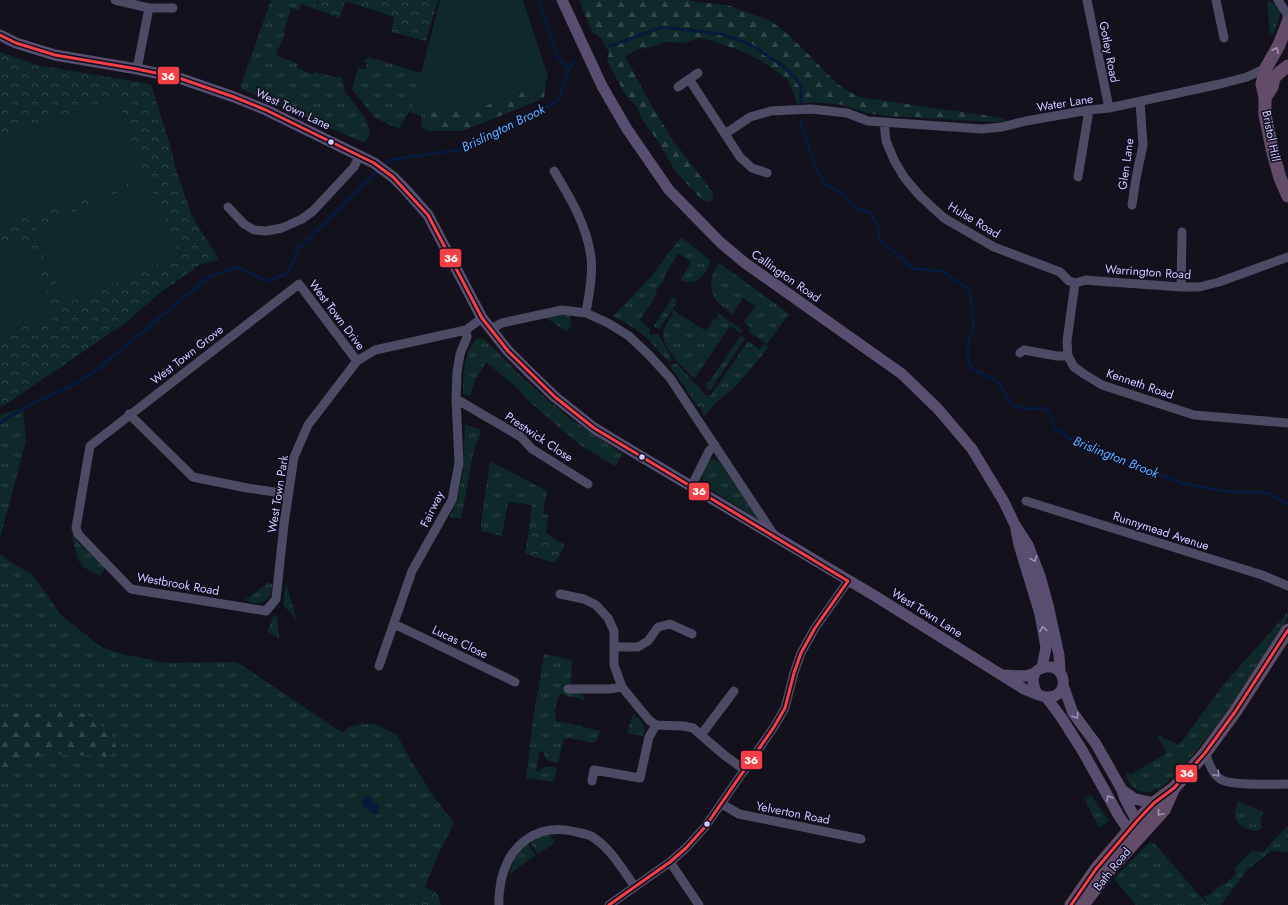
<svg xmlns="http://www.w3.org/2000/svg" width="1288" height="905" font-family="Jost,sans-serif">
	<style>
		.grass { fill: url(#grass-tufts) }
		.forest { fill: url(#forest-firs) }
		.park { fill: url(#park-crowns) }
		.pitch { fill: #0f2828 }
		.water { fill: #071a3d }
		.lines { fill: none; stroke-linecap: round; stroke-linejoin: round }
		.stream { stroke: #071a3d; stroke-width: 3 }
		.minor { stroke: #4c4b65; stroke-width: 9 }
		.major { stroke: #594e6f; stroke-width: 11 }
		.highway { stroke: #634c67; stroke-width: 13 }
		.bus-1-casing { stroke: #0f0c21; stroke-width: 6 }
		.bus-1 { stroke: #f44045; stroke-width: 3 }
		.oneway { stroke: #a092bb }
		.oneway2 { stroke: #9b93be }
		.oneway3 { stroke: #8e8cb2 }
		.bus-dot { fill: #d1ccff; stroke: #0f0c21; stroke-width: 1.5 }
		.labels { text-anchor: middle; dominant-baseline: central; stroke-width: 3; stroke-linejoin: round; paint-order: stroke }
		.street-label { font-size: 12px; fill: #d1ccff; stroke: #0f0c21 }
		.water-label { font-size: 13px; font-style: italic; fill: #5ab3ff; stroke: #0f0c21 }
		.line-badge { stroke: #0f0c21; stroke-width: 1.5 }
		.badge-label { font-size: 11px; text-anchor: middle; font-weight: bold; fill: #fff }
	</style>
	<defs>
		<pattern id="grass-tufts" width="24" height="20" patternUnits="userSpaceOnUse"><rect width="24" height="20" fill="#0f2828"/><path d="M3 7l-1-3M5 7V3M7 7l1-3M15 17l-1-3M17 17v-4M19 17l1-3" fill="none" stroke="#314648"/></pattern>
		<pattern id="forest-firs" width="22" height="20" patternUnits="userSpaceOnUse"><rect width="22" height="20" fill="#0f2828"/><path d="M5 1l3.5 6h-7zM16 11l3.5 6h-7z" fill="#314648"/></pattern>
		<pattern id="park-crowns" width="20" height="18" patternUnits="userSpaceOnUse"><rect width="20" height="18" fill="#0f2828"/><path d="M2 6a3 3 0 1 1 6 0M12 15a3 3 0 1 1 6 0" fill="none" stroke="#314648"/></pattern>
	</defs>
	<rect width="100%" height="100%" fill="#12111c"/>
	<!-- grass -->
	<path class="grass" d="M271,0H317L315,9L301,4L299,10L291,8L284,31L285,33L280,47H278L276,55L298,64L297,68L312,74L315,72L335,77H341L345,91L365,118L370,133L365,143L283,108L240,88Z
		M1268,1L1272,3L1280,11V15L1273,35L1270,33L1267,3Z
		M369,57L421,73V89L413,105L425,113L428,131L422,128L421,116L409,112L399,129L375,118L352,89L358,68L366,69L367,63L363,62L367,59Z
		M681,237L711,261C704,276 699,287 680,280L690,264V261L681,255L678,254L664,277L665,279L655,292L657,294L640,320L650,329L649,334L652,335L658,333L672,359L669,362L645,336L634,328L613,316L649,279Z
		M719,263L788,313L789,314L767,344L749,332V329L750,327L744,322L755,306L743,298L732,315C729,310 724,308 720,304C707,293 710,274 719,263Z
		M673,297L676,299L677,302L659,329L654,327V325Z
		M673,310L706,331L715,318L717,320L719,319L717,317L718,313L742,330L741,333L730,326L695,378C684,370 663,348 663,334C663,327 669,320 673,314L671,313Z
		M569,312L572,324L567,332L543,316Z
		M741,335L745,338L710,391L705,388V387L709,389L705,385L707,382H709Z
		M477,338L484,339L497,351L524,379L568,417L623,454L615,466L580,445L560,428L530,402L518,389L486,362L476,378L470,395L463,394C464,372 462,355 477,338Z
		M748,341L759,349L764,344L769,347L737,385L716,403L704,416L701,411L702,408L700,406L699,408L670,366L675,363L677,364L706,395L710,396Z
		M23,408L26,441L0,539V415Z
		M465,424L481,430L473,454L461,519L450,517L456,502L463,474Z
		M714,459L720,463L758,518L757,519L705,486C700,477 703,461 714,459Z
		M490,461L547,491L543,514L548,515L546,533L529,530L532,505L508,502L502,536L481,531V523Z
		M73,534L79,543L105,568L100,576L83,567L78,560L72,537Z
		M0,554L14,564L33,575L61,615L101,647L119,653L166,663L237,662L343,733L349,727L362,724H376L397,735L410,759L434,797L454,823L440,851L417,905H0Z
		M268,583L272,584C274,594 266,604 255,603C252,603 248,601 245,600Z
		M286,583L297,620L283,605Z
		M1288,610L1287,620L1238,700L1180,771L1159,790L1157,791L1158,789L1157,788C1147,795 1137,794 1130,783C1127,779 1125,776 1128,772L1130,775L1167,753L1157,736H1160L1179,745L1224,684L1283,618Z
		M277,615L279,639L267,631L274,616Z
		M544,654L572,660L571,685L584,697V700L560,694C556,703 554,712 556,721L580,726L600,731L598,739L593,743L568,738L564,739L558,763C550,761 544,761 544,752L539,751L536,771L539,772C545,764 549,766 557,768L554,782L526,778L533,720Z
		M634,714C641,722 647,725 643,736L627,733L632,716Z
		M1091,795L1109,821L1099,828L1084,798Z
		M1238,801L1264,812L1260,820L1262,826L1259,831C1251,832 1237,826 1235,817C1234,812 1237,806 1238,801Z
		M1286,827H1288V852L1271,851L1248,869L1221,905H1136L1115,880V877L1150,842L1155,844L1207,904L1204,896L1210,894L1222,884H1225L1236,874L1235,868L1251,851L1263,852Z
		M550,835L555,843L538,854L530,843L538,838Z
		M527,843L535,855L509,875L515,858Z"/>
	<!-- forest -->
	<path class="forest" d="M579,0H689L695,2L727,5L760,17C775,16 824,71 838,84C844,89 852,93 859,97L1003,118L1006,121L995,122L890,116L867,113L842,105L815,102L799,104L795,100L791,86L786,78L763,62L746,53L713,41L701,38L682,43L674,42H664L648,48L638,49L625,56L649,101L672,139L714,194L712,200L707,202L702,200L676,172L655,137L651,132L642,119L637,107L628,98L617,80L607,60L609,53L601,38L592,32Z
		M546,83L544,98L463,131H428L425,113L440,110L479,108Z
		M62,707L88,715L111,733L116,746L108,757L44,753L0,773V713L52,714Z"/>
	<!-- park -->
	<path class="park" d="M317,0H438L426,41L391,32L394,17L345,1L340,18L315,9Z
		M0,52L37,65L151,84L171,148L175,167L192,216L219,260L201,264L161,292L125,323L8,403L0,407Z
		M529,530L546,533L565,545L555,563L525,554Z
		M425,887L437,893L441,905H417Z"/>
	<!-- pitch -->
	<path class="pitch" d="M440,0H523L548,76L546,83L479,108L440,110L425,113L412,105L421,89V73Z
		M118,98L144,178L3,225L0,217V137Z
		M148,180L180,255L65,304L33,230Z
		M29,241L55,315L0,334V251Z"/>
	<!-- water -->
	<path class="water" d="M366,796H369L372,802L378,805L379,811L378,814L375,815L366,807H363L361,803L362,800Z"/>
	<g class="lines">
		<!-- stream -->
		<path class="stream" d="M538,0L558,57L569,68
			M610,46L662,27L721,34L749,44L782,65L795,77L801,87V103
			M800,121L816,169L825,184L844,194L856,209L870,212L877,224L880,240L914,269L942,271L966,287L971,295V310L974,322L968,343V359L971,366L975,370L992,378L1000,385L1013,405L1024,409L1045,408L1050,414L1055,428L1077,444L1181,483L1224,491L1269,493L1288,505
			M0,423L29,405L74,385L98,369L210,276L238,267L266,281L285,275L291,267L297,250L389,160L465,149L558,101L569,68L575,62"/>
		<!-- minor -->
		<path class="minor" d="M115,0L149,8H173
			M1087,0L1109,108
			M1216,0L1224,38
			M1278,0L1287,14V23
			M137,69L149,8
			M689,79L740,157L752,168L767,173
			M678,87L698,73
			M884,122L886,141L894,160L904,177L920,196L944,218L994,247L1060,272L1069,281L1075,283
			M725,134L750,117L771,111L811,109L847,113L868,121L982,129L1002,127L1026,121L1089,110L1109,108L1220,84L1247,77L1266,68
			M554,171C570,197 587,226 591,257C593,276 589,294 586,313
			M1078,177L1089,110
			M1132,205L1136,178L1143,145L1140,102
			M228,207L244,224L254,230L266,231L282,228L302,219L313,211L354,167L360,155
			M1075,283L1067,341L1068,356L1074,367L1084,374L1102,385L1194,415L1288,423
			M1075,283L1086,280L1097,281L1181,287H1199L1219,282L1288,257
			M1181,287L1182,232
			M491,329L502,323L562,310L586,313L608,323L629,336L650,356L670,378L774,535
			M1020,353L1024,350L1057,356H1068
			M357,361L299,284L90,446L76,528L78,534L131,589L266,611L276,599L284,524L294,457L308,425L357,361L375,350L466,330L482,318
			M456,399L521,437L532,449L588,484
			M129,414L193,477L247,488L288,494
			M691,487L709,451L715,445
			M1026,501L1262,575L1288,586
			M560,594L584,599L596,605L608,618L614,631V665L622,687L649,720L656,725L683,726L693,728L724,755L745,770
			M394,624L515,682
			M615,647H638L648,641L658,627L670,624L692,634
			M379,666L412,571L452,500L459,463L456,399L457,372L460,354L467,337L466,330
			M568,689H609L622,687
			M701,735L734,691
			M1205,753C1209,762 1212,775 1222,780C1235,786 1272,784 1288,784
			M592,781L594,770L640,778L649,737L656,725
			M722,804L739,814L861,839
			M670,862L699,905
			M499,905C498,897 500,889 501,881C509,844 538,822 576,832C581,833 586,834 591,836C610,847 622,869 635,887
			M609,905L670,862L686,848L705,827L774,727L785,708L794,673L801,653L815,628L848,581"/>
		<!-- major -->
		<path class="major" d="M562,0L602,86L627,129L669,190L721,243L745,263L902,374L938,409L972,449L1004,502L1015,525L1028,545L1040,576L1048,605L1059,655L1060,671
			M0,35L16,43L55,55L137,69L179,78L234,97L266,110L374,163L393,177L404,188L428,215L482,318L508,351L529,372L555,397L594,428L627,448L875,596L1024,689C1030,691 1040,697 1047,697C1071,698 1067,663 1045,667C1042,668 1037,669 1035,673C1031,680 1034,687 1037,694
			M1016,530L1019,545L1040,614L1046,648L1042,667
			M1004,675L1026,676L1035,673
			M1063,685L1073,713L1096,744L1122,790C1125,804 1136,815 1139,828
			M1046,697L1061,717L1082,750L1119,816L1129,831L1137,833
			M1122,790L1135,799L1154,803"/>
		<!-- highway -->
		<path class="highway" d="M1288,22L1279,45L1266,68L1262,84L1265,98V115L1273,153L1280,178L1288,196
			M1265,98L1272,87L1274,78L1280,72L1288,66
			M1071,905L1096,869L1137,821L1154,803L1174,788L1205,753L1235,712L1288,630
			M1083,905L1107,873L1164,810L1173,790"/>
		<defs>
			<path id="bus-1" d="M0,35L16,43L55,55L137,69L179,78L234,97L266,110L374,163L393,177L428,215L482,318L508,351L555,397L594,428L848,581
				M609,905L670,862L686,848L705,827L774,727L785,708L794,673L801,653L815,628L848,581
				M1071,905L1096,869L1137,821L1154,803L1174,788L1205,753L1235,712L1288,630"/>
		</defs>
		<!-- bus-1 casing -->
		<use href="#bus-1" class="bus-1-casing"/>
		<!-- bus-1 -->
		<use href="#bus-1" class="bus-1"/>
	</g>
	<!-- one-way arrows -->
	<defs><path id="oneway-chevron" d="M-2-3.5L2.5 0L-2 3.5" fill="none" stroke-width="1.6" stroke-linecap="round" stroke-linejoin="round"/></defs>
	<g class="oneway">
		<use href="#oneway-chevron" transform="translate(1276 50) rotate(-63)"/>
		<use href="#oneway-chevron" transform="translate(1160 813) rotate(131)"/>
	</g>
	<g class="oneway2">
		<use href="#oneway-chevron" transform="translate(1034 559) rotate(70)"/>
		<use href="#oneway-chevron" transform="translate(1043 629) rotate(-99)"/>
		<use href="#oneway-chevron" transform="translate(1076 716) rotate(56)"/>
		<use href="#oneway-chevron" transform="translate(1109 798) rotate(-119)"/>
	</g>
	<use class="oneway3" href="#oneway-chevron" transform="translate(1217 774) rotate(48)"/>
	<!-- markers -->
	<g class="bus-dot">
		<circle cx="331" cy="142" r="3.5"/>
		<circle cx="642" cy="457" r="3.5"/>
		<circle cx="707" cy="824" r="3.5"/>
	</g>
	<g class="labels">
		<!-- street labels -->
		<g class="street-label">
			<text transform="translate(1109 52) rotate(79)">Gotley Road</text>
			<text transform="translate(1065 103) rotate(-9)">Water Lane</text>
			<text transform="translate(293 109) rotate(25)">West Town Lane</text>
			<text transform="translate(1271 136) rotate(79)">Bristol Hill</text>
			<text transform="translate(1126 164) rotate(-82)">Glen Lane</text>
			<text transform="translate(974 220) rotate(31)">Hulse Road</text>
			<text transform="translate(1148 272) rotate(4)">Warrington Road</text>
			<text transform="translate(786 276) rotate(35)">Callington Road</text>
			<text transform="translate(337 315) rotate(53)">West Town Drive</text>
			<text transform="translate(187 355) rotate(-38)">West Town Grove</text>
			<text transform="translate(1140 384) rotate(19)">Kenneth Road</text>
			<text transform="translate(539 437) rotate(34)">Prestwick Close</text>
			<text transform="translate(278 494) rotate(-81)">West Town Park</text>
			<text transform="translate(432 509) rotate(-64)">Fairway</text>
			<text transform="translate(1161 531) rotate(18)">Runnymead Avenue</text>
			<text transform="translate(178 584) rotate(10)">Westbrook Road</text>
			<text transform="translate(927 613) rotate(32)">West Town Lane</text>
			<text transform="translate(460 642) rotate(26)">Lucas Close</text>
			<text transform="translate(793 813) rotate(11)">Yelverton Road</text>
			<text transform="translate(1112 869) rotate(-51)">Bath Road</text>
		</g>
		<!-- water labels -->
		<g class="water-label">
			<text transform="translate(503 128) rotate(-26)">Brislington Brook</text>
			<text transform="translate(1116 457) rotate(22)">Brislington Brook</text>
		</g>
	</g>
	<g class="line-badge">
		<rect x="157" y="66" width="23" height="19" rx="4" fill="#f44045"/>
		<rect x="439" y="248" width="23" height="20" rx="4" fill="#f44045"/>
		<rect x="688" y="482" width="22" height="19" rx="4" fill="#f44045"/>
		<rect x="740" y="750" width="23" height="20" rx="4" fill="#f44045"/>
		<rect x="1175" y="764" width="23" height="19" rx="4" fill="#f44045"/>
	</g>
	<g class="badge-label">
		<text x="168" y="80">36</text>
		<text x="451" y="262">36</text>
		<text x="699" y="495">36</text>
		<text x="751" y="764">36</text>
		<text x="1187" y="777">36</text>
	</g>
</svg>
